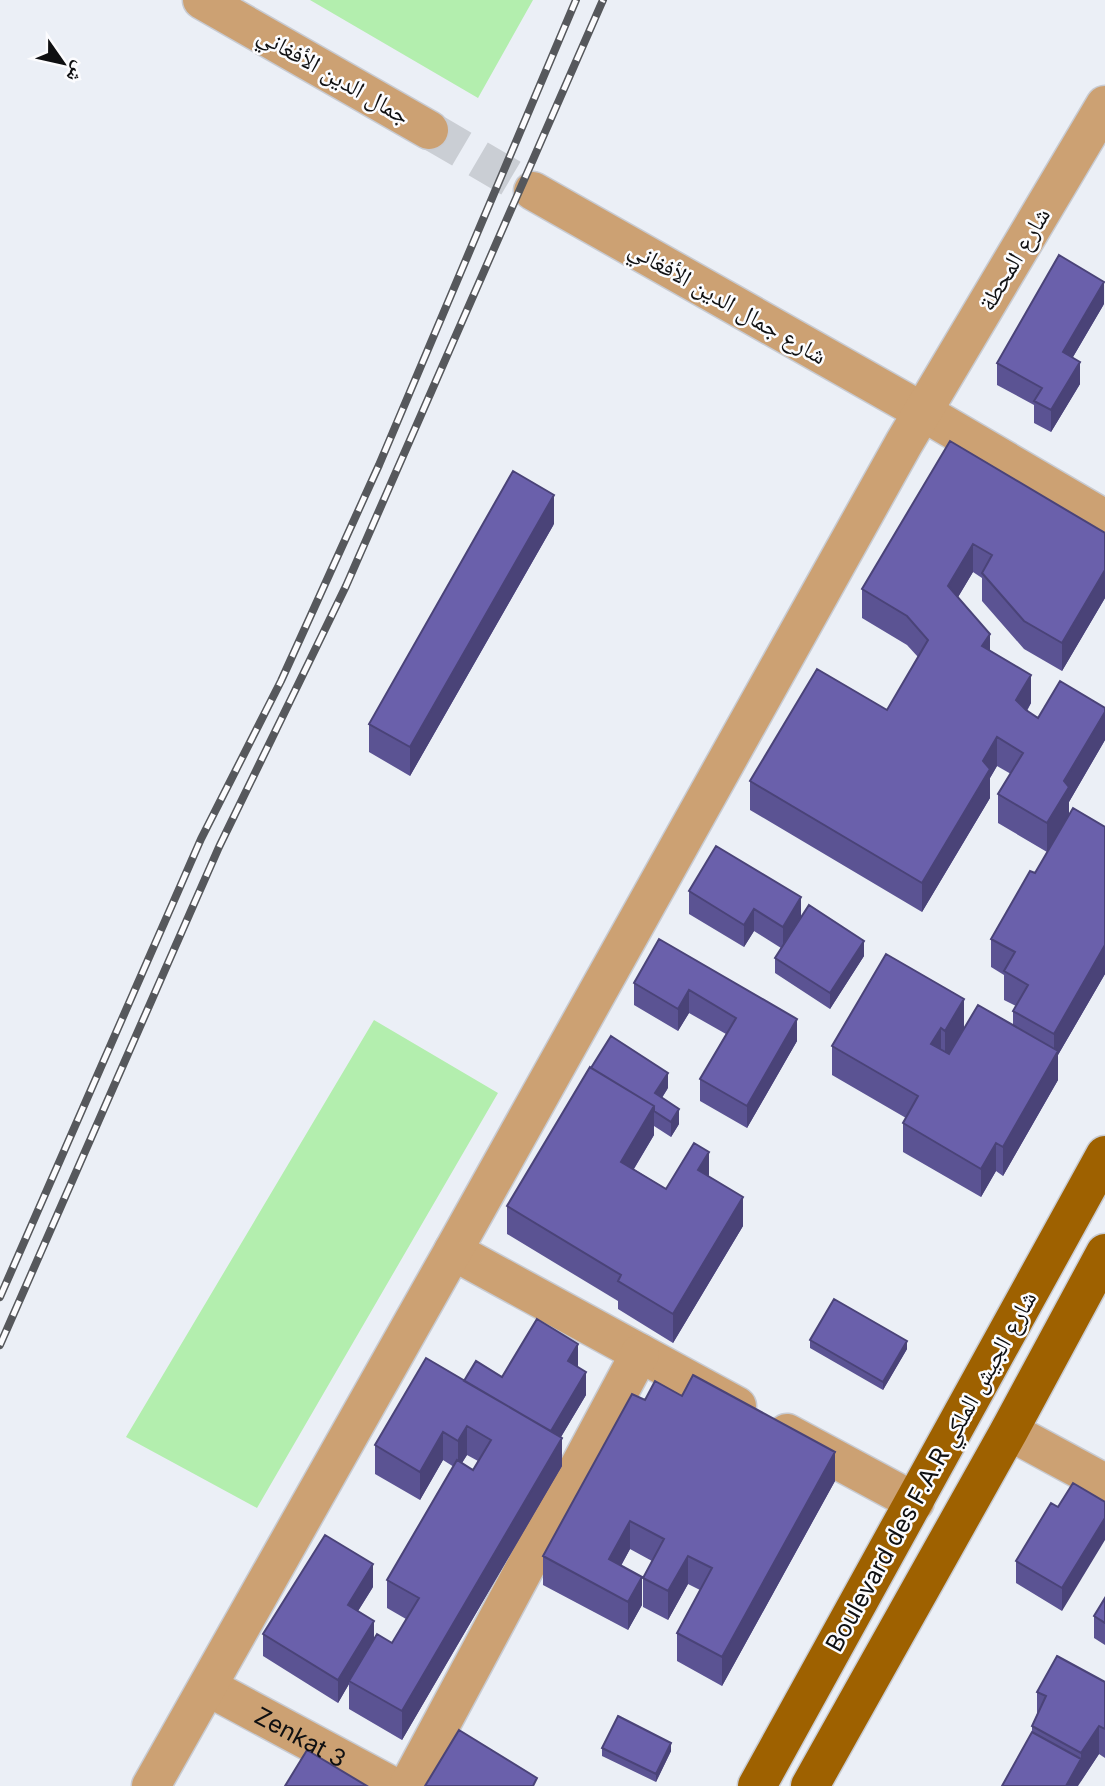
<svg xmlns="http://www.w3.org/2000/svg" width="1105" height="1786" font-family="Inter,'Noto Naskh Arabic',sans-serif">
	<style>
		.green { fill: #b3eeae }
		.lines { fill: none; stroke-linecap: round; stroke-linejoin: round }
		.minor-tunnel { stroke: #caced4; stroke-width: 38; stroke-dasharray: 38 19; stroke-linecap: butt }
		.minor-casing { stroke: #c8cbd2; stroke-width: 41 }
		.major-casing { stroke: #c8cbd2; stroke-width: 41 }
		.minor { stroke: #cca173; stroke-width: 38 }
		.major { stroke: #9e6100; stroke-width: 38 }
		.rail-casing { stroke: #56585c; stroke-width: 8 }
		.rail { stroke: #fcfcfe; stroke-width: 5; stroke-dasharray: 16; stroke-linecap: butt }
		.wall { fill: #5b5393; fill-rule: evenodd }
		.shaded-wall { fill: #4a4378 }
		.building { fill: #6a60ab; stroke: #4a4378; stroke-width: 2 }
		.labels { text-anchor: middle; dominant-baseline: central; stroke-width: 5; stroke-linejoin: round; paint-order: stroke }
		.street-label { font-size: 24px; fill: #0f1012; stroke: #fcfcfe }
	</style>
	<rect width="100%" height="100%" fill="#ebeff6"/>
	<!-- green -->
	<path class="green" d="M310,0H533L478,98Z
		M374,1020L498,1093L257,1508L126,1437Z"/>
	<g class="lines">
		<!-- minor-tunnel -->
		<path class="minor-tunnel" d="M429,130L533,191"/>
		<defs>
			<g id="minor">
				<path d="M202,0L429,130"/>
				<path d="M533,191L923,412L1105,519"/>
				<path d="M453,1251L737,1406"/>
				<path d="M1009,1431L1105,1483"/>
				<path d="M787,1433L915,1502"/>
				<path id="s1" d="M208,1687L392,1786"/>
				<path d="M151,1786L453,1251L904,443L1105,105"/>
				<path d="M408,1786L640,1353"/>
			</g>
			<path id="major" d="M757,1786L1105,1155
				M810,1786L1009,1431L1105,1253"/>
		</defs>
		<!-- minor casing -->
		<use href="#minor" class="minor-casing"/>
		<!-- major casing -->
		<use href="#major" class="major-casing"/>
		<!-- minor -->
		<use href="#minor" class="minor"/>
		<!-- major -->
		<use href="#major" class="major"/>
		<defs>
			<path id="rail" d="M0,1297L201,839L281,681L379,465L576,0
				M0,1345L219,847L346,586L603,0"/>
		</defs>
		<!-- rail casing -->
		<use href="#rail" class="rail-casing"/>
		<!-- rail -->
		<use href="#rail" class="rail"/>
	</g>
	<!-- wall -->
	<path class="wall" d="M1104,304L1073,357L1080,384L1051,432L1034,423V405L997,385V363Z
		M950,441L1105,533V598L1062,671L1024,649L982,601V578L973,572L958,597L990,650L1031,703L1027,711L1038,718L1105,708V740L1069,802L1047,852L998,823V794L1011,774L997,766L990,778V798L922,912L750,810V781L887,710L918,657L907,645L862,618V589Z
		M554,524L410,776L369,752V724Z
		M1105,827V974L1058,1055V1080L1003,1176L996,1171L981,1197L903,1152V1123L906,1118L832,1075V1046L886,954L964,1028L949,1054L1013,1025V1011L1016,1006L1004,1000V975L991,967V939L1035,873Z
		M689,891L801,918L864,956L830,1009L775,973V958L781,948L754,931L744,947L689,914Z
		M659,939L797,1041L747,1128L700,1101V1079L726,1034L689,1013L678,1031L634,1005V983Z
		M668,1088L662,1098L679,1124L671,1137L654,1126V1135L634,1169L666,1189L709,1177L743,1226L673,1343L618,1309V1301L507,1234V1206Z
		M810,1340L907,1349L883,1390L810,1348Z
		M578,1366L586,1395L561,1437L562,1466L402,1740L349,1709V1684L338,1703L263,1656V1634L373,1587L358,1611L374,1638L392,1643L406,1619L387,1608V1580L454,1467L443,1460L420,1500L375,1474V1445L464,1381L502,1377ZM467,1455L478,1461L473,1470L462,1463Z
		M645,1400L835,1481L722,1686L677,1661V1633L700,1590L688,1584L668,1620L643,1607V1578L652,1561L630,1549L621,1566L642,1605L628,1630L543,1585V1556Z
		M1073,1483L1062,1611L1016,1583V1561L1058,1507Z
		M1105,1598V1645L1094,1638V1616Z
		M1105,1682V1758L1099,1754L1081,1781L1032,1732V1726L1037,1714V1692Z
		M602,1748L671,1751L656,1782L602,1756Z"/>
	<!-- shaded-wall -->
	<path class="shaded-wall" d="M1104,282V304L1063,374V352Z
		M1080,362V384L1051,432V410Z
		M554,495V524L410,776V747Z
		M973,544V572L948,614V586Z
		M1105,570V598L1062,671V643Z
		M990,634V662L982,646Z
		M1031,675V703L1016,728V700Z
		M1105,712V740L1069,802V815L1047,852V823L1064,781Z
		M997,737V766L990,778V798L922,912V883L983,761Z
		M801,897V920L783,949V927Z
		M754,909V931L744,947V925Z
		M864,941V956L830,1009V993Z
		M1105,945V974L1058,1055V1080L1003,1176V1147L1054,1059V1034Z
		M689,990V1013L678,1031V1009Z
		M964,999V1028L945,1060V1031Z
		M797,1019V1041L747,1128V1106Z
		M941,1028V1057L931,1044Z
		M668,1073V1088L655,1108V1093Z
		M654,1106V1135L621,1190V1162Z
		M679,1109V1124L671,1137V1122Z
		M996,1143V1171L981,1197V1169Z
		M709,1152V1181L698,1170Z
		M743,1197V1226L673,1343V1314Z
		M907,1341V1349L883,1390V1382Z
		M578,1344V1366L568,1384V1361Z
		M586,1372V1395L549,1457V1435Z
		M467,1426V1455L458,1469V1441Z
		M443,1432V1460L420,1500V1472Z
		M562,1438V1466L402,1740V1711Z
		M835,1452V1481L722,1686V1657Z
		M1105,1518V1540L1062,1611V1588Z
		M630,1521V1549L609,1587V1559Z
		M688,1556V1584L668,1620V1591Z
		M373,1564V1587L348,1627V1605Z
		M642,1577V1605L628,1630V1602Z
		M374,1621V1643L349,1681V1684L338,1703V1680Z
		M1099,1726V1754L1078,1786H1066L1081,1759V1753Z
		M671,1743V1751L656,1782V1774Z"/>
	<!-- building -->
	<path class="building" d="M1059,255L1104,282L1063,352L1080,362L1051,410L1034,401L1042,388L997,363Z
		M950,441L1105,533V570L1062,643L1024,621L982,573L992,555L973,544L948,586L990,634L982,646L1031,675L1016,700L1026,710L1038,718L1060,681L1105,708V712L1064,781L1069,787L1047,823L998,794L1023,753L997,737L983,761L990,769L922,883L750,781L817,669L887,710L928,640L907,616L862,589Z
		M513,471L554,495L410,747L369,724Z
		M1073,808L1105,827V945L1054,1034L1013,1011L1028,985L1004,971L1015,952L991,939L1030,871L1035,873Z
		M716,846L801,897L783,927L754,909L744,925L689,891Z
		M809,905L864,941L830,993L775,958Z
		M659,939L797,1019L747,1106L700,1079L736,1018L689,990L678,1009L634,983Z
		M886,954L964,999L945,1031L941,1028L931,1044L949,1054L978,1005L1058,1051L1003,1147L996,1143L981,1169L903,1123L918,1096L832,1046Z
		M611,1036L668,1073L655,1093L679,1109L671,1122L654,1111V1106L591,1068Z
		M590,1067L654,1106L621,1162L666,1189L694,1143L709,1152L698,1170L743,1197L673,1314L618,1281L621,1275L507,1206Z
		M834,1299L907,1341L883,1382L810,1340Z
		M537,1319L578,1344L568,1361L586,1372L551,1431L464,1381L476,1361L502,1377Z
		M426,1358L562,1438L402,1711L349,1681L377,1634L392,1643L419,1598L387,1580L457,1460L473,1470L491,1440L467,1426L458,1441L443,1432L420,1472L375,1445Z
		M693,1375L835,1452L722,1657L677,1633L712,1568L688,1556L668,1591L643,1578L664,1539L630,1521L609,1559L642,1577L628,1602L543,1556L632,1394L645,1400L655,1381L682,1396Z
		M1073,1483L1105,1502V1518L1062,1588L1016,1561L1051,1503L1058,1507Z
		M325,1535L373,1564L348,1605L374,1621L338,1680L263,1634Z
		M1105,1598V1623L1094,1616Z
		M1057,1656L1105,1682V1729L1099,1726L1081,1753L1032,1726L1046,1696L1037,1692Z
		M618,1716L671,1743L656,1774L602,1748Z
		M459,1730L537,1778L533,1786H425Z
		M1032,1732L1081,1759L1066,1786H1002Z
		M307,1750L367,1786H285Z"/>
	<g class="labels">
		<!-- street labels -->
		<g class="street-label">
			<text transform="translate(334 75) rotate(30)">جمال الدين الأفغاني</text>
			<text transform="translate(1014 259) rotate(-59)">شارع المحطة</text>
			<text transform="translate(728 302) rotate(30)">شارع جمال الدين الأفغاني</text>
			<text transform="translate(931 1471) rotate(-61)">Boulevard des F.A.R شارع الجيش الملكي</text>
			<text stroke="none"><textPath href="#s1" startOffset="105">Zenkat 3</textPath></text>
		</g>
	</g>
	<!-- north arrow -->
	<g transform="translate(63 63) rotate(124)" stroke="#fcfcfe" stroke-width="5" paint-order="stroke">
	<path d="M0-5L12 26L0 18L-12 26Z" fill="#0f1012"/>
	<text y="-10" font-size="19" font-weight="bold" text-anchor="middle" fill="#0f1012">ش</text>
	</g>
</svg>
